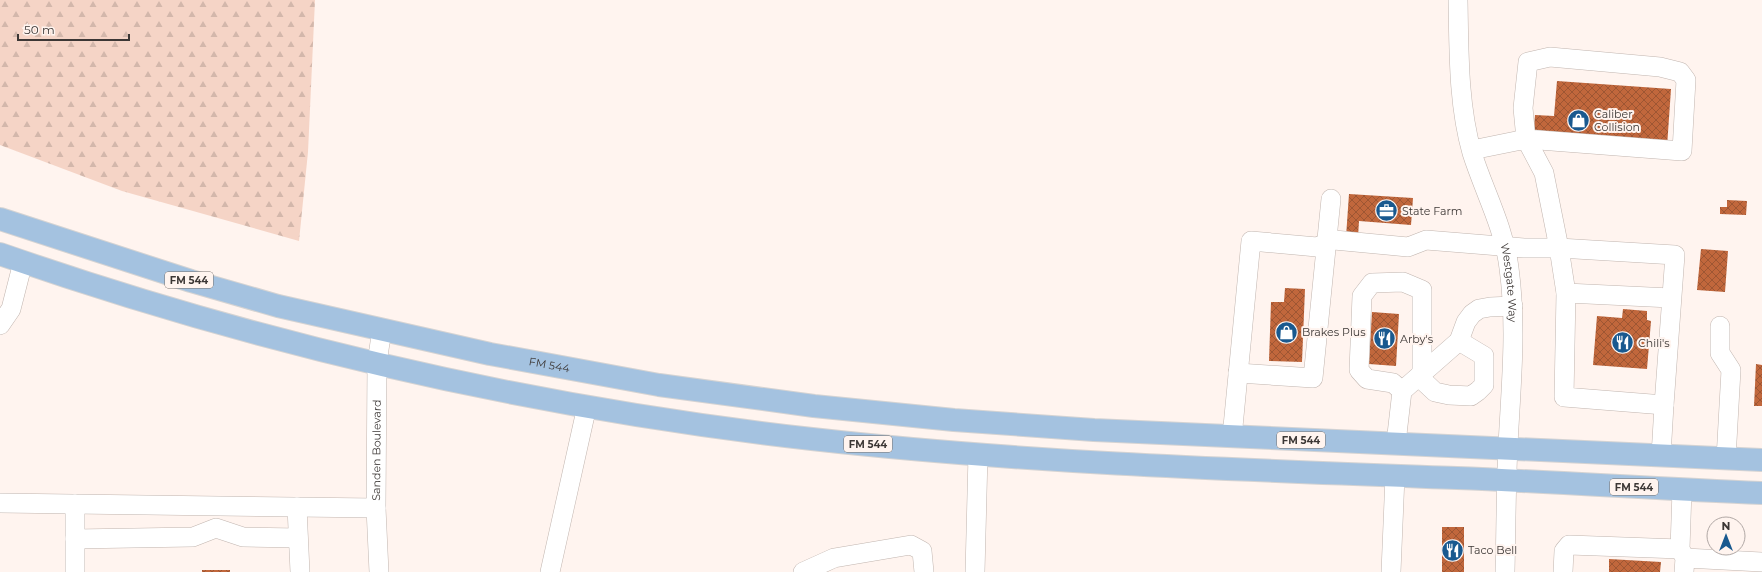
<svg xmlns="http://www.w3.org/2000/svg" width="1762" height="572" font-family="Montserrat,sans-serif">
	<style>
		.forest { fill: url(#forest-firs) }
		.building { fill: url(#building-cross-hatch) }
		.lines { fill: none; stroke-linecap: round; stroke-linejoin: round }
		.minor-casing { stroke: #c1b5af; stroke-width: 20 }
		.major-casing { stroke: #d4d3d3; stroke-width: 24 }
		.minor { stroke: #fff; stroke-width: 19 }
		.major { stroke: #a4c2e0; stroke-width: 22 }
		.labels { text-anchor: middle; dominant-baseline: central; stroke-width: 4; stroke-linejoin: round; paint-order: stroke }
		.shield { fill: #fff4ef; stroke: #76706d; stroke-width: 1 }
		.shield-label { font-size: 10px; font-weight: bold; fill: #3c3735 }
		.poi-label { font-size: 11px; fill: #3c3735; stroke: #fff4ef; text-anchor: start }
		.street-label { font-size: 11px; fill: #3c3735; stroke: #fff4ef }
	</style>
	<defs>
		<pattern id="forest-firs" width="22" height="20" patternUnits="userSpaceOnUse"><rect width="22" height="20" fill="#f5d4c6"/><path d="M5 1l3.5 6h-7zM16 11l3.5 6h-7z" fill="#d3b7ab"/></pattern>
		<pattern id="building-cross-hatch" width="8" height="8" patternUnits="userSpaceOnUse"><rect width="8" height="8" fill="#c1673c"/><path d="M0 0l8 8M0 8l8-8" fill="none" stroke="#9e5633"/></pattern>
	</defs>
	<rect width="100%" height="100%" fill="#fff4ef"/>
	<!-- forest -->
	<path class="forest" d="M0,0H315L308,152L299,241L122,191L0,145Z"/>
	<!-- building -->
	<path class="building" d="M1557,81L1671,89L1667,147L1533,138L1535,115L1554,116Z
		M1349,194L1413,198L1411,225L1359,221L1358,237H1346Z
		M1727,200L1747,201L1746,215L1720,214V207H1727Z
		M1701,249L1728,251L1725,292L1697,290Z
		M1285,288L1305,289L1302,362L1269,361L1271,302H1284Z
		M1623,309L1647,311V320L1651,321L1647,369L1593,365L1597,316L1622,318Z
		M1372,312L1399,314L1396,366L1369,364Z
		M1756,364L1762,365V406H1754Z
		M1442,527H1464V572H1442Z
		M1609,559L1661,562L1660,572H1609Z
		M202,570H230V572H202Z"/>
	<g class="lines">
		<defs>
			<g id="minor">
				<path id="s1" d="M1458,0C1459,50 1458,104 1472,153C1484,191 1504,227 1509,268C1517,327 1511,386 1508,445C1506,487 1506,530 1505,572"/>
				<path d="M1550,57L1660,67L1680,72L1686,80L1682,151L1526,139L1523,108L1528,62Z"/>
				<path d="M1566,293L1671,298"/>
				<path d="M0,325L11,309L23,262"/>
				<path d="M1720,326V353L1731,370L1726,459"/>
				<path d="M1238,373L1313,378L1331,199"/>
				<path d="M1419,377L1435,392L1449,395L1471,396L1478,391L1484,385V356L1459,341"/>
				<path d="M1402,391L1393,383L1367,379L1359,370L1362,296L1372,283L1403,282L1422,290V373"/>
				<path d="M1232,437L1251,241L1317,247L1334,240L1408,247L1426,240L1524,248H1559L1675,255L1664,405L1564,397L1566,293L1559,248L1544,173L1526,139L1472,150"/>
				<path d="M1396,443L1402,391L1459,341L1466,322L1472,314L1479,309L1490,307L1513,306"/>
				<path d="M1661,456L1664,405"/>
				<path d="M1682,490L1680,549L1685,558L1684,572"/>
				<path d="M0,503L376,508"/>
				<path d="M297,507L300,572"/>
				<path d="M75,539L193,537L216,528L243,537L298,538"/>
				<path d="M1685,558L1762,562"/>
				<path d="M75,572V504"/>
				<path id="s2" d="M379,572L376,508L377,363L382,329"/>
				<path d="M550,572L587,406"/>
				<path d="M803,572L834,558L911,545L922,551L924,572"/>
				<path d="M975,572L978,455"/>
				<path d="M1391,572L1395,476"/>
				<path d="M1563,572L1564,551L1569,545L1680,549"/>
			</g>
			<g id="major">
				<path id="s3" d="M0,219L191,281L278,306L490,354L659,385L814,406L954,420L1094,430L1762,460"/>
				<path d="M0,254C262,345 536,408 812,439C1027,463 1242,470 1457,478C1559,482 1660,489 1762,493"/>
			</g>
		</defs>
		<!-- minor casing -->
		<use href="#minor" class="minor-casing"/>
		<!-- major casing -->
		<use href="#major" class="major-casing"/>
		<!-- minor -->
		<use href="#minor" class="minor"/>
		<!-- major -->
		<use href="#major" class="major"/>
	</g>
	<!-- icons -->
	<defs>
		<symbol id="shop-disc" viewBox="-11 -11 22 22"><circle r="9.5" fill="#19598f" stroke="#fff4ef"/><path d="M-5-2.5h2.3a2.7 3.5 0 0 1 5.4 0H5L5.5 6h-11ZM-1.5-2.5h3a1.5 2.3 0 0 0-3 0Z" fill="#fff"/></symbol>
		<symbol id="office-disc" viewBox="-11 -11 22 22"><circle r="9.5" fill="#19598f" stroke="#fff4ef"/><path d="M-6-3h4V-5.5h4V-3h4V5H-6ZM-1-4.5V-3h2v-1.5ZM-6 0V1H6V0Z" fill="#fff"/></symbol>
		<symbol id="restaurant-disc" viewBox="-11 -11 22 22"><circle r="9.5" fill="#19598f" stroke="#fff4ef"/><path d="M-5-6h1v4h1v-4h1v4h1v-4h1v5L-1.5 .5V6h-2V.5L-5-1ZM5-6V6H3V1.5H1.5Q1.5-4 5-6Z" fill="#fff"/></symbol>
	</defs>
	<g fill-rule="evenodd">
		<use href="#shop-disc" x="1566" y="108" width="25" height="25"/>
		<use href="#office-disc" x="1374" y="198" width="25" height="25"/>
		<use href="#shop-disc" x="1274" y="320" width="25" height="25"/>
		<use href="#restaurant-disc" x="1372" y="326" width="25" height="25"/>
		<use href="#restaurant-disc" x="1610" y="330" width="25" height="25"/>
		<use href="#restaurant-disc" x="1440" y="538" width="25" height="25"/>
	</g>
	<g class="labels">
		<!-- shield labels -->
		<g class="shield">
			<rect x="165" y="272" width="48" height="16" rx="3"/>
			<rect x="1277" y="432" width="48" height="16" rx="3"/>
			<rect x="844" y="436" width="48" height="16" rx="3"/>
			<rect x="1610" y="479" width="48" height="16" rx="3"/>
		</g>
		<g class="shield-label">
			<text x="189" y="280">FM 544</text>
			<text x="1301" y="440">FM 544</text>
			<text x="868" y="444">FM 544</text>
			<text x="1634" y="487">FM 544</text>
		</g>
		<!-- poi labels -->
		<g class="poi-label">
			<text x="1594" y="114">Caliber<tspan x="1594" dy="13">Collision</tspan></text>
			<text x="1402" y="211">State Farm</text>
			<text x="1302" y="332">Brakes Plus</text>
			<text x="1400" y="339">Arby's</text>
			<text x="1638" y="343">Chili's</text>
			<text x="1468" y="550">Taco Bell</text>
		</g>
		<!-- street labels -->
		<g class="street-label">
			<text stroke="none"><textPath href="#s1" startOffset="290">Westgate Way</textPath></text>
			<text stroke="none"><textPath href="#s3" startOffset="569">FM 544</textPath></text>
			<text stroke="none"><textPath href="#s2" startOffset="122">Sanden Boulevard</textPath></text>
		</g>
	</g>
	<!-- north arrow -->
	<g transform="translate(1726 536)"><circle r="19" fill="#fff4ef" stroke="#b1a8a5"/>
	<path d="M0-3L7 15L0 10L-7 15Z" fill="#19598f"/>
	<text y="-6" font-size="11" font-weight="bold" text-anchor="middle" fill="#3c3735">N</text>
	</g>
	<!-- scale -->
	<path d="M18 34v6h111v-6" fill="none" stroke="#3c3735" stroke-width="2"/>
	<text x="24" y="34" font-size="12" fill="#3c3735" stroke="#fff4ef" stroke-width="3" paint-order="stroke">50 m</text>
</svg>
